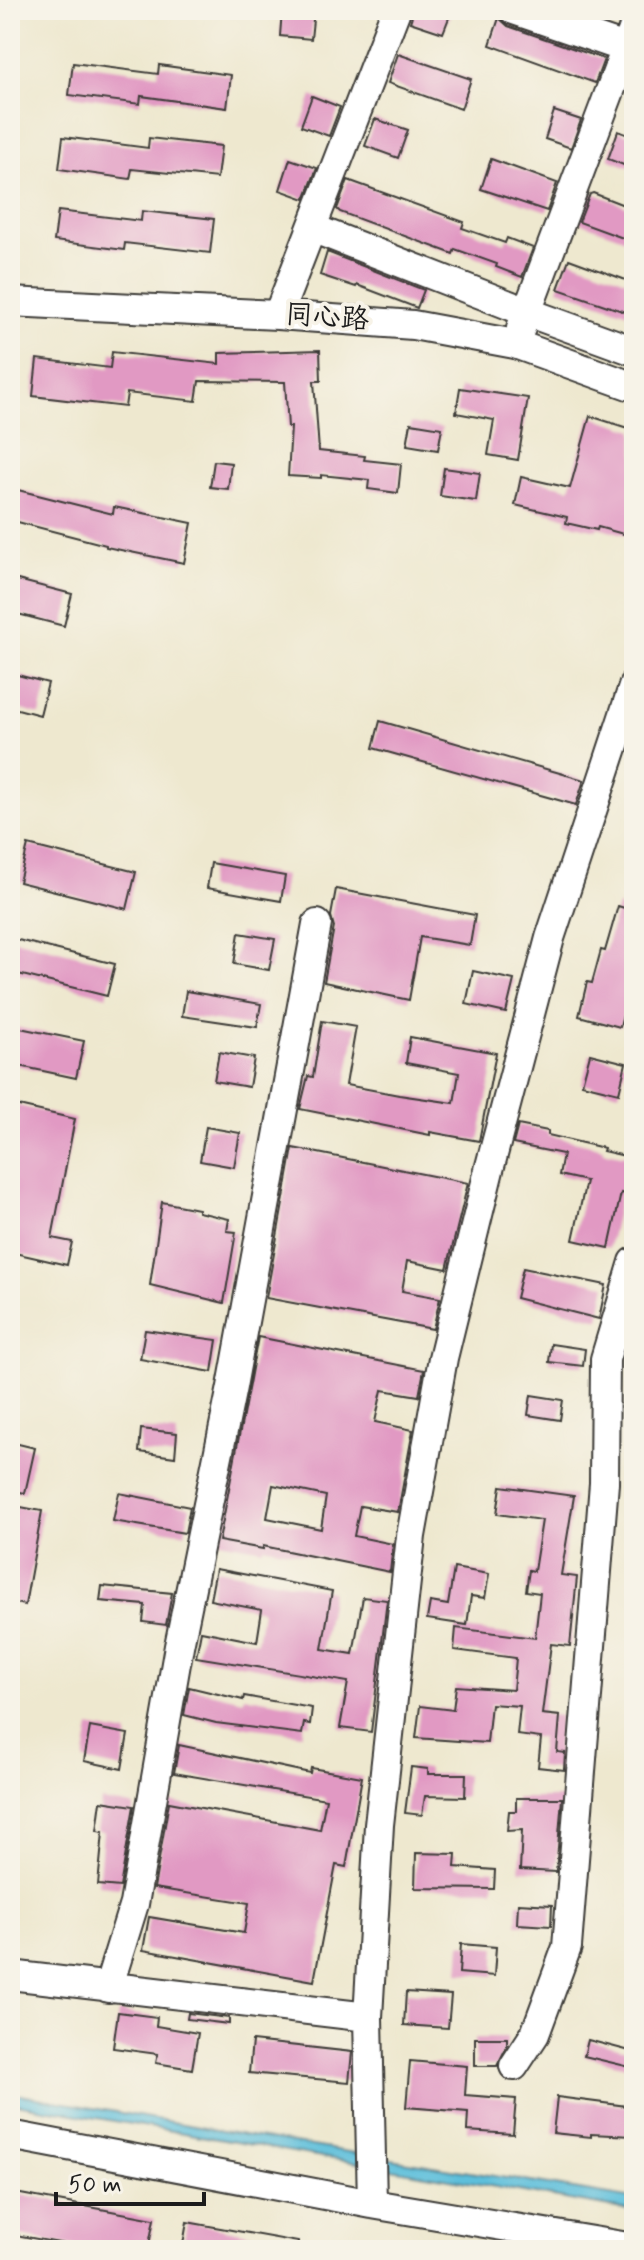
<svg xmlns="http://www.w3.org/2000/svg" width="644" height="2260" font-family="Mynerve,'LXGW WenKai TC',sans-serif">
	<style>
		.water { fill: #5dbfdb; stroke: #3c6e7c; stroke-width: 2 }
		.building { fill: #e199c3; fill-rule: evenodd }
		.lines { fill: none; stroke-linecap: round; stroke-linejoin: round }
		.minor-casing { stroke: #3c3b37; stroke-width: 32 }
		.minor { stroke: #fff; stroke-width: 28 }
		.labels { text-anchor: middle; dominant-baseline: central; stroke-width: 8; stroke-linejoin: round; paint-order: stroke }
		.street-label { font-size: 28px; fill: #1c1c1c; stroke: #f7f3e8 }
	</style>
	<rect width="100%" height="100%" fill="#f7f3e8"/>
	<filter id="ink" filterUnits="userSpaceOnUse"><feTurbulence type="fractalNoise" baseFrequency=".0125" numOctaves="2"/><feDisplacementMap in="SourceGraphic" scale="16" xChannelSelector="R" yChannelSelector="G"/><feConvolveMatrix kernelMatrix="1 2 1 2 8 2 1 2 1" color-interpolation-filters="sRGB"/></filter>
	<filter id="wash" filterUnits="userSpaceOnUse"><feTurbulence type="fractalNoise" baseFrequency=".006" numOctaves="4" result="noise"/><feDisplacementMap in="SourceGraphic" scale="32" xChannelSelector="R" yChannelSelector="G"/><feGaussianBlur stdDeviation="1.8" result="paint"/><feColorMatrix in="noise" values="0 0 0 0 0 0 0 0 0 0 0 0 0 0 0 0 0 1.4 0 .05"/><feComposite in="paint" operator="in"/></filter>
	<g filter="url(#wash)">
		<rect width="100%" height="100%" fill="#eee8cf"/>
		<!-- water -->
		<path class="water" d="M10,2093L227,2132L634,2199V2211L10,2103Z"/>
		<g id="blocks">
			<!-- building -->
			<path class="building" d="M282,10H314L311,39L280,36Z
				M414,10H452L443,33L410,22Z
				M499,18L508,26L604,59L595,83L490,45Z
				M398,54L471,79L461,109L388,83Z
				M73,63L158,74L159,65L231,75L227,108L141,96L140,104L69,95Z
				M312,96L340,107L329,136L301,126Z
				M554,111L581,120L571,148L545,139Z
				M375,119L408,130L398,158L365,146Z
				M618,131L634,137V169L608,159Z
				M63,137L148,148L149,138L221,146L217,178L132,169L130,179L59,169Z
				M290,159L317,168L305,199L280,190Z
				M491,159L557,183L547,211L481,189Z
				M348,180L464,222L462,228L505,243L507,238L533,248L522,277L496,267L497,264L455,249L453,254L340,212L337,209Z
				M593,193L634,209V242L579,222L590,194Z
				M58,211L141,221L142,211L214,219L210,253L125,243L124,250L54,241Z
				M327,252L424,290L417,308L357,285L356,287L320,275Z
				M569,259L634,283V315L558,289Z
				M320,350L321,381H314L319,451L365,456L364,460L401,464L398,493L368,489L369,480L321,475V478L288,476L291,427H288L285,382L199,381L196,401L127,393L125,407L33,396L37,359L110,368L112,352L219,364V353Z
				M460,388L528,398L518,460L488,455L494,420L456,413Z
				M590,416L634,430V537L598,527L597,530L566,523L567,517L515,505L521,477L570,488Z
				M411,423L442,428L438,450L407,445Z
				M214,461L231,463L228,489L210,487Z
				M444,468L480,473L476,501L440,496Z
				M10,488L113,514L114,507L192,523L184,563L106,547V545L10,520Z
				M10,578L72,594L64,626L10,612Z
				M10,673L48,683L40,715L10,707Z
				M380,721L584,780L576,805L373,748Z
				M28,845L136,872L127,909L19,882Z
				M211,863L285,876L281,901L207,888Z
				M336,889L475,915L470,945L420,937L409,1000L324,982L334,927L331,916Z
				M618,906L634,911V936L628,957L634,959V985L631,984L620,1027L579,1016L587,982L592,983L601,950L605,951Z
				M239,933L275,939L269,970L234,964Z
				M10,938L115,964L107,996L10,972Z
				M473,971L514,980L506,1013L466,1004Z
				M186,991L261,1004L257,1027L182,1016Z
				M322,1021L356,1027L346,1085L399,1095L454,1103L459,1073L406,1063L410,1037L496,1053L479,1141L430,1132V1135L300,1109L308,1076L313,1077Z
				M10,1026L84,1041L76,1078L10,1064Z
				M219,1052L254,1058L249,1087L214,1081Z
				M590,1054L626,1063L619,1093L582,1084Z
				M10,1104L75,1119L52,1238L72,1242L67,1265L10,1252Z
				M518,1125L548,1131V1135L604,1148L603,1151L634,1158V1196L621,1193L609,1248L573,1240L586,1181L559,1175L563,1154L513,1144Z
				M206,1127L240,1133L234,1167L200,1161Z
				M293,1148L468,1183L447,1269L407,1261L402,1291L440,1298L433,1329L266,1298Z
				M162,1202L198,1209V1212L229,1219L227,1231L236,1232L224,1303L150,1285Z
				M523,1268L606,1285L599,1319L516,1298Z
				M145,1330L217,1340L212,1372L140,1359Z
				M258,1337L424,1370L419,1396L382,1390L375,1422L413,1430L398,1512L360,1506L354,1536L393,1544L390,1572L263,1546V1549L219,1541ZM273,1485L326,1496L321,1529L267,1518Z
				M551,1344L585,1349L583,1366L549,1362Z
				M531,1395L563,1400L560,1420L528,1415Z
				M141,1429L177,1433L175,1457L139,1452Z
				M10,1442L35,1448L25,1493L10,1490Z
				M501,1486L574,1496L561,1575L577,1577L570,1646L551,1644L542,1714L560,1716L557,1752L565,1753L564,1770L538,1767L541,1738L517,1735L520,1706L491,1704L487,1743L416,1738L420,1706L453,1710L456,1686L513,1690L516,1658L454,1650L456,1628L535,1638L540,1593L526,1591L529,1570L534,1571L542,1520L497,1514Z
				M119,1493L190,1507L185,1533L113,1521Z
				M10,1505L42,1511L25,1605L10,1602Z
				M454,1568L489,1574L485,1598L471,1596L467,1625L427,1619L430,1602L448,1605Z
				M216,1569L332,1591L322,1649L353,1654L363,1597L387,1600L371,1732L340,1728L348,1682L196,1657L201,1631L257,1642L262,1610L210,1600Z
				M102,1586L172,1593L166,1625L143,1622L145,1605L100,1601Z
				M189,1687L243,1700L244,1696L312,1708L310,1724L304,1723L302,1734L216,1723L184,1715Z
				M90,1727L128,1734L122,1769L84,1761Z
				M179,1745L310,1773L311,1768L362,1777L346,1867L336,1865L314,1981L143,1950L149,1917L244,1933L249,1903L154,1888L169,1802L320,1830L326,1799L174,1773Z
				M411,1767L428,1769V1774H466L465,1797L425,1796L422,1815L405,1813Z
				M516,1798H562L556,1872L520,1870L522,1830L507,1831L509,1811H516Z
				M101,1801L134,1806L120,1887L98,1885L103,1832L97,1831Z
				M416,1853L456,1854L455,1867L495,1870L494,1889L415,1888Z
				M518,1903L552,1905L551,1926L517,1924Z
				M461,1944L496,1947L494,1976L459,1973Z
				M406,1992L451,1995L448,2028L404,2025Z
				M118,2012L157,2017L156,2026L198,2033L192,2069L156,2063L158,2054L113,2048Z
				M188,2013L229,2018V2024L187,2019Z
				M475,2038H507V2046L497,2066H475Z
				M588,2040L634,2052V2068L584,2056Z
				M252,2041L352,2052L349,2082L249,2073Z
				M410,2061L467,2066L465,2095L516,2099L513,2134L467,2131L468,2112L406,2107Z
				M557,2097L634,2107V2136L591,2134V2137L553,2133Z
				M10,2192L154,2219L148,2250H97L10,2234Z
				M187,2222L298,2242V2250H182Z"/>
		</g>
	</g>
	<g filter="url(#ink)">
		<use href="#blocks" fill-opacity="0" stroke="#3c3b37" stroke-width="2"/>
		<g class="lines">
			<defs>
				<path id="minor" d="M514,10L634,51
					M312,228L527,312L634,351
					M10,302L278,315L413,325L515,344L634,387
					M278,315L396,10
					M521,328L634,27
					M10,1975L368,2017
					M108,1988L134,1904L179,1646L232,1387L317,924
					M514,2066L535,2034L567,1947L604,1483L605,1359L634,1262
					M10,2135L372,2204L634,2248
					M372,2204L368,2017L379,1825L411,1536L443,1358L489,1170L550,938L634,684"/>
			</defs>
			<!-- minor casing -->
			<use href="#minor" class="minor-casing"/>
			<!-- minor -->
			<use href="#minor" class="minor"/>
		</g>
	</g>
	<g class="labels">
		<!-- street labels -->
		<g class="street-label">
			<text transform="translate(327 318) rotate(4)">同心路</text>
		</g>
	</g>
	<!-- margin -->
	<rect width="644" height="2260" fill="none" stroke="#f7f3e8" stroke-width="40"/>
	<!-- scale -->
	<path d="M56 2192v12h148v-12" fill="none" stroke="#1c1c1c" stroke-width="4"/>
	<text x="68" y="2192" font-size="24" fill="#1c1c1c" stroke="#f7f3e8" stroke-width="6" paint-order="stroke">50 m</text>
</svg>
